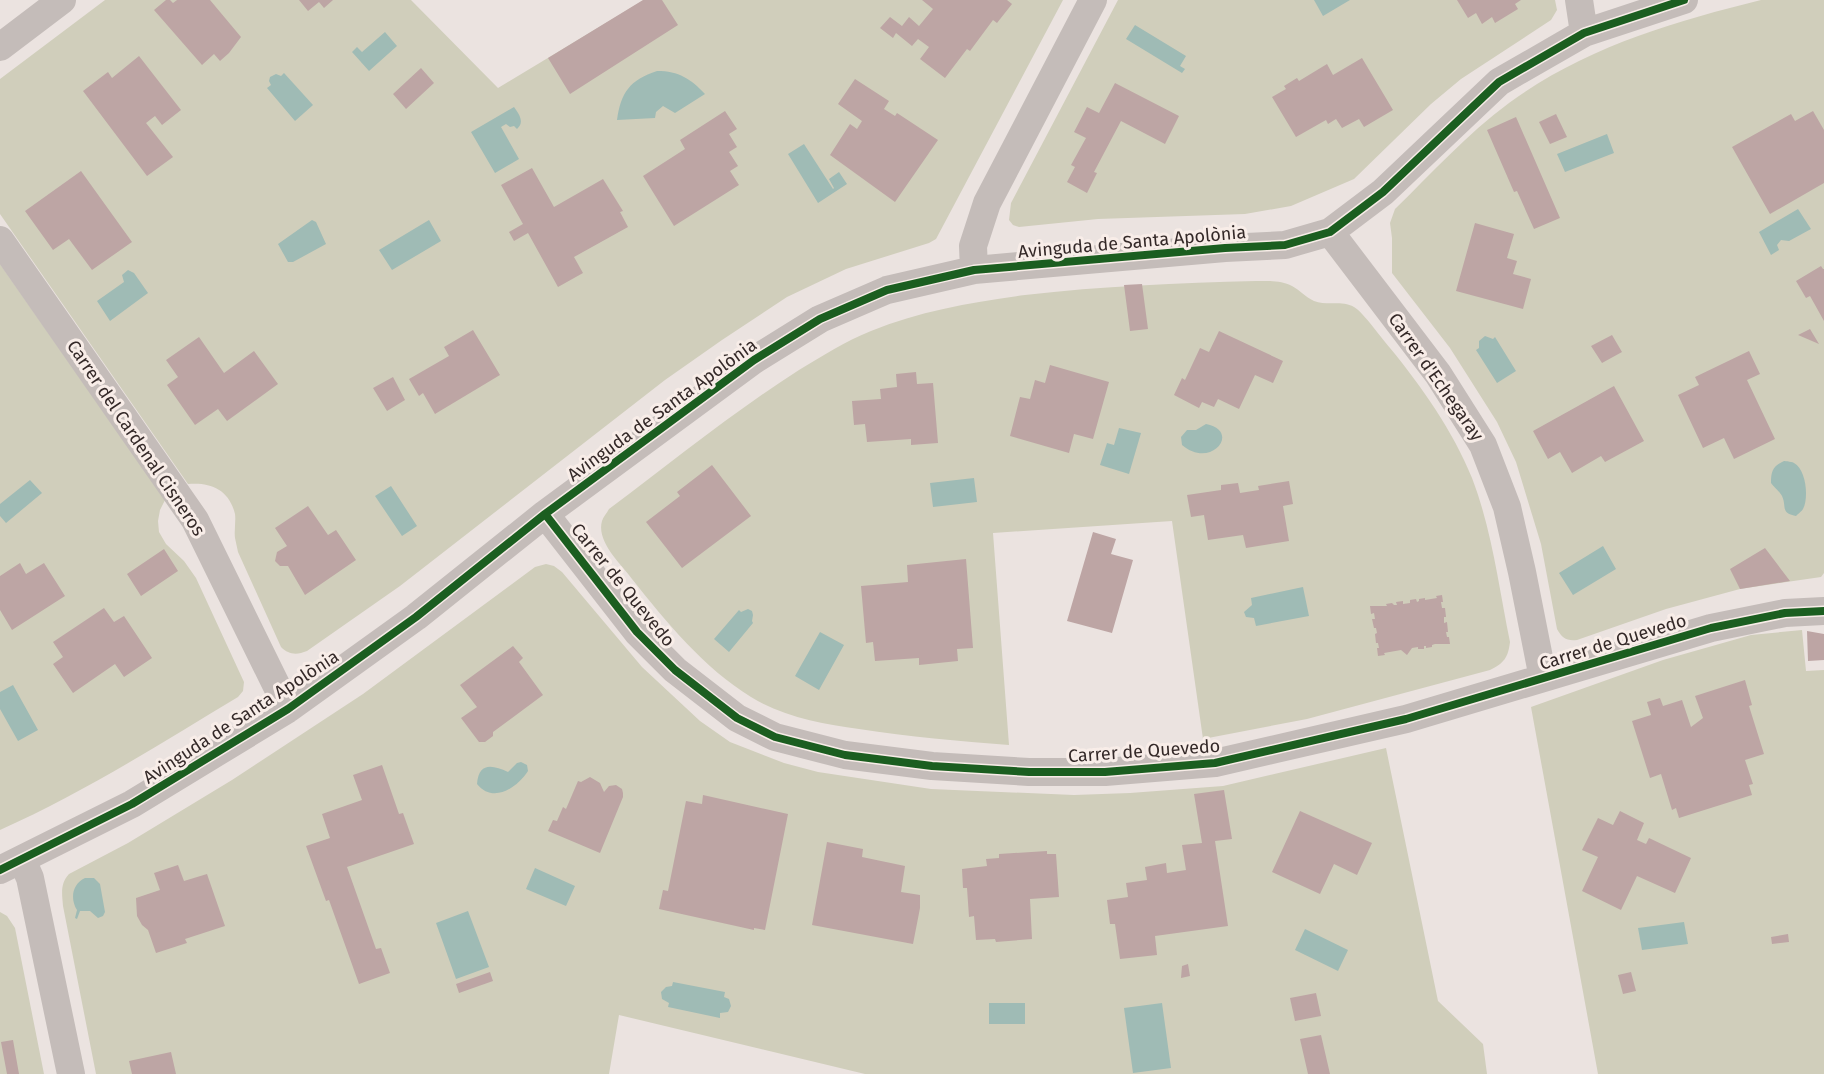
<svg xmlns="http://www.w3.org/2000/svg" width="1824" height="1074" font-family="'Fira Sans',sans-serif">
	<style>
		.green { fill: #d0cebb }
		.water { fill: #9fbbb5 }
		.building { fill: #bda5a4 }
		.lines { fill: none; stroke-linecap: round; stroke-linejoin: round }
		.street { stroke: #c4bcb9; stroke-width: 28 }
		.cycleway-casing { stroke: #f8ede8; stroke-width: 11 }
		.cycleway { stroke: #1b5e20; stroke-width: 8 }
		.labels { text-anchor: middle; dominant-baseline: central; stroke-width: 6; stroke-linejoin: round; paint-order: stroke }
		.street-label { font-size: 18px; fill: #342928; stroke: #f8ede8 }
	</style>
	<rect width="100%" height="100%" fill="#ebe3e0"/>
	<!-- green -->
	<path class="green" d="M105,0H411L498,88L644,0H1063L936,239L929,243L846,269L787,297L722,340L665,380L400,586L307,651C297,655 289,655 281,647L238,552C237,547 236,543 235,538C234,530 236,522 235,514C229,489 210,482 188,484L0,214V79Z
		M1118,0H1555L1557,10L1551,20L1461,79L1431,104L1354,179L1291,206L1245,214L1098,219L1019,227L1013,225L1009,220L1011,203Z
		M1761,0H1824V573L1821,577L1740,589L1666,609L1577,640C1566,641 1562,638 1557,629L1541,544L1516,462L1497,422L1450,348L1392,273V238L1390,223L1395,209C1432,173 1467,134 1509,103C1584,48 1672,22 1761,0Z
		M0,264L165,500L160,510L158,521L159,532L166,544L184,561L196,578L244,682L243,691L238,697C160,744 83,793 0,830Z
		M1256,281C1267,281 1281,280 1292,286C1300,290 1305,297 1314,301C1327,306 1342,300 1354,307C1363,312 1382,339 1390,348C1422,387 1453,431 1472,478C1492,530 1499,588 1510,642C1508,658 1504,663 1490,670L1307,719L1203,739L1172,521L993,533L1009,745C959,741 909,737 859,729C823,724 783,717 751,697C704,668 666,622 632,579C621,564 596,542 602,521C603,517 607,513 609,509C672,462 733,412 799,370C822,356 846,341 871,331C920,311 973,302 1025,295C1102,286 1178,283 1256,281Z
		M546,564L554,566L562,572L642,667L700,721L730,742L784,763L818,772L931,789L1074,795L1130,793L1223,786L1386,748L1438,1001L1483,1044L1487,1074H865L619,1015L609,1074H96L63,906C62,893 60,884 69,874L128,843L232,780L363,694L535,567Z
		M1802,630L1806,671L1824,670V1074H1598L1531,707L1663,660L1751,635Z
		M0,912L7,916L15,928L44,1074H0Z"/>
	<!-- water -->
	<path class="water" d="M1314,0H1350L1323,16Z
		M1135,25L1186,56L1180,66L1185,69L1182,73L1126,39Z
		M385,32L397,46L369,71L352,52L357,47L362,52Z
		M657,71C679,71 691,79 705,94L675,113L663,106L656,112L655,118L617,120C621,92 630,80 657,71Z
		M284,73L313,105L295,121L267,88L271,85L269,81L270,77L276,74L281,76Z
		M514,107C519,114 525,122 517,129L514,126L510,127L506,124L501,127L519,159L495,173L471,132Z
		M1607,134L1614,153L1565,172L1557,154Z
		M804,144L833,189L834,188L829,179L839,172L847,184L818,203L788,154Z
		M1798,209L1811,229L1789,241L1781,240L1777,245L1779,250L1771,255L1759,232Z
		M312,220L316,222L326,244L293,262H288L278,244Z
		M429,220L441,241L392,270L379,250Z
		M128,270L134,273L148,293L110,321L97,301L124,282L122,275Z
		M1485,336L1493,339L1495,337L1516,371L1497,383L1476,350L1479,348V341Z
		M1206,424C1242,431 1211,470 1182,445L1181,437L1187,430H1196Z
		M1119,428L1141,433L1129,474L1100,465L1107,443L1114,445Z
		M1784,461C1785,461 1794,462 1794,463C1806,469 1809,498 1803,509C1802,511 1798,514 1796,516C1780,513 1787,507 1782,496C1780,492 1774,487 1771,483C1771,471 1773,466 1784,461Z
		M974,478L977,502L933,507L930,483Z
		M30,480L42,493L6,523L0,516V504Z
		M391,486L417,526L402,536L375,496Z
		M1603,546L1616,569L1573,595L1559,573Z
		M1303,587L1309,616L1256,626L1254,618L1246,617L1244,612L1252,605L1251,598Z
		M748,609L752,611L753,615L752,621L753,623L729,652L714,639L739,610L741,612Z
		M820,632L844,645L819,690L795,676Z
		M13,685L38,730L18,741L0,709V692Z
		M521,762L527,765L528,771C517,788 493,804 477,784C479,762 492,765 508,772L517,763Z
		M535,868L575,886L566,906L526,889Z
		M85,878H94L100,884L105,912L103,916L98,918L90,911H80L77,919L75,918L77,910C70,899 72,884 85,878Z
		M468,911L489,967L456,979L436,923Z
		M1684,922L1688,944L1642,950L1638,928Z
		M1305,929L1348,950L1338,971L1295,950Z
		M673,982L725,992L724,997L729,999L731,1006L728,1012L720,1013V1018L668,1007L669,1003L662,999L661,992L666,987L672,986Z
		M989,1003H1025V1024H989Z
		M1162,1003L1171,1068L1133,1073L1124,1008Z"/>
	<!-- building -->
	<path class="building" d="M166,0H170L173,3L177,0H210L241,37L229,53L220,61L214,54L202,65L154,10Z
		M299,0H333L324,8L319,2L308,11Z
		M643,0H662L678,25L570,94L548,58Z
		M922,0H1007L1012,4L997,23L993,20L970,51L967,49L945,78L920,59L929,47L918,39L912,46L896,33L893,38L880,28L890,17L902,26L909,17L919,26L933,9Z
		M1457,0H1521L1515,4L1518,9L1495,23L1492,17L1482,24L1476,13L1468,18Z
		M139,56L181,110L162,125L155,116L146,123L173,157L147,176L83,91L108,72L112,78Z
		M1362,58L1393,110L1364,127L1359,119L1342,128L1336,119L1328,124L1326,120L1296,137L1272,97L1286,89L1284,86L1297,78L1299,81L1327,64L1333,75Z
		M421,68L434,83L406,109L393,94Z
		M855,79L889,101L884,109L895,116L897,113L938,140L895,202L830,155L850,124L857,129L862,121L838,104Z
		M1115,83L1179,116L1165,144L1121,121L1094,172L1097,173L1087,193L1067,182L1075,167L1071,165L1086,138L1074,132L1087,107L1099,113Z
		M725,111L737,129L729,134L737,147L729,152L738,166L730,171L739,185L674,226L643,176L685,149L680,140Z
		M1813,111L1824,130V183L1770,214L1732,147L1791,114L1795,121Z
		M1556,114L1567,137L1550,144L1539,122Z
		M1516,117L1560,218L1534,229L1517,191L1514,192L1487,130Z
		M532,168L554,207L603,179L623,211L620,212L628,227L574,257L583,273L558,287L528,233L514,241L509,232L523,224L501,185Z
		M81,171L132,242L92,270L69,239L53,250L25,211Z
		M1475,223L1514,234L1507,258L1517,261L1513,274L1531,279L1523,309L1456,291Z
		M1821,266L1823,269H1824V321L1810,296L1806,298L1796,281Z
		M1142,284L1148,329L1130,331L1124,285Z
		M1810,329L1819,344L1798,335Z
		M473,330L500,375L435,414L423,393L419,396L409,379L449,356L444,347Z
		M1219,331L1283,361L1273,383L1255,375L1239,409L1218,399L1214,407L1202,402L1199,408L1174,395L1182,378L1185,380L1200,348L1209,352Z
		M1612,335L1622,352L1602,363L1591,346Z
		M199,337L224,373L254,351L278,384L227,421L218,409L195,425L167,385L178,377L166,360Z
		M1749,351L1760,374L1747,380L1775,439L1734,459L1724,438L1703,448L1678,395L1699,385L1695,377Z
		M1050,365L1109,382L1093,439L1074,434L1069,453L1010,436L1020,397L1030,399L1035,380L1045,383Z
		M916,372L917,384L933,383L938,443L911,445V439L867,442L865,424L854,425L852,401L881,399L880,389L897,387L896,374Z
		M393,377L405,400L387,411L373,388Z
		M1614,386L1644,441L1605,462L1601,456L1572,473L1560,452L1548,459L1533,431Z
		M712,465L751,516L682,568L646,522L680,496L677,492Z
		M1289,481L1293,504L1283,506L1289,541L1246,548L1243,535L1208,540L1204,515L1191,517L1187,495L1221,490V485L1238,483L1240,493L1259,490L1258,486Z
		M308,506L328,535L336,530L356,560L305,595L288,566H280L275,561L277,552L287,546L275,528Z
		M1093,532L1116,539L1111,554L1133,560L1112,633L1067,621Z
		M1765,548L1790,581L1740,589L1730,569Z
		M164,549L178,571L141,596L127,574Z
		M966,559L973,648L957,649L958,661L919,665V658L875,661L873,642L866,643L861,586L908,582L907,565Z
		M20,563L26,574L44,563L65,596L12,630L0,610V576Z
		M1442,595L1443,602H1441L1442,608H1445L1446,617H1444V623L1447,622L1448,632H1446L1447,637H1449L1450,644H1435L1432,645V647L1426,648V646H1424V649H1418V647L1412,648L1407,655L1401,650L1384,653L1385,655L1378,656L1377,648H1379L1378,643H1376L1375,634L1377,633L1376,628H1374L1372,619H1375L1374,613L1371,614L1370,606H1387L1386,604L1392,603L1394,605H1397L1396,602L1403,601V604L1410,603V600L1416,599L1417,602L1419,601V599L1425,598V600L1437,598L1436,596Z
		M104,608L114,622L124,616L152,658L124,677L115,664L73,693L53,664L63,657L53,642Z
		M1807,631L1824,634V660L1808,661Z
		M513,646L523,658L519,662L543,695L493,732V736L485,742H479L461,718L477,707L460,685Z
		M1745,680L1752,705L1749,706L1764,754L1745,760L1753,784L1749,785L1752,795L1679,818L1676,808L1672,810L1661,774L1650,778L1632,721L1651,715L1647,702L1660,698L1663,706L1682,700L1691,727L1703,718L1695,696Z
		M382,765L399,814L403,813L414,844L347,867L376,949L381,948L390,973L359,984L329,900L326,901L306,846L330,838L322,814L362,800L353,775Z
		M590,777L600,783L604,792L609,786L616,785L622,789L623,793V797L600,853L548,831L553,820L557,821L563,807L566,809L578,781L581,782Z
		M1224,790L1232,839L1215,841L1228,926L1155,936L1157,955L1120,959L1115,924H1110L1107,900L1128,897L1126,883L1147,880L1145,867L1166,863L1167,873L1186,870L1182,845L1202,843L1194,794Z
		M703,795L788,814L765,930L754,928V930L659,909L663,890L668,891L686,801L702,804Z
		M1300,811L1372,843L1357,875L1334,864L1320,894L1272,872Z
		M1620,811L1644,823L1637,840L1646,844L1649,838L1691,858L1675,893L1637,876L1621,910L1582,891L1598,857L1582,850L1598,818L1613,825Z
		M827,842L863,849L862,857L905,866L901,892L920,895V908L913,944L812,925Z
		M1047,851V854H1056L1059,897L1030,899L1032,939L996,942L995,939L976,940L974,916L969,917L967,888H963L962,869L987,866L986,859L999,858V854Z
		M178,865L184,881L207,874L225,926L185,939L187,943L156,953L148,930L142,925L137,916L136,898L160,890L154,873Z
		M1788,934L1789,942L1772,944L1771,937Z
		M1188,964L1190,976L1181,978L1182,966Z
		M490,972L493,981L459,993L456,984Z
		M1631,972L1636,991L1623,994L1618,975Z
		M1316,993L1321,1016L1295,1021L1290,998Z
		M1321,1035L1330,1074H1308L1300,1039Z
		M13,1040L19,1074H7L1,1042Z
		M171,1052L176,1074H132L129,1061Z"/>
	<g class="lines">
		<!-- street -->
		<path class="street" d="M1579,0L1584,33
			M0,47L62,0
			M1330,232L1438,374L1483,445L1507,507L1522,572L1543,678
			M0,240L195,520L288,709
			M974,270L973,246L987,203L1093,0
			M545,514L637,632L675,670L737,718L775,737L845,755L932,766L1029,772H1105L1215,763L1406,719L1711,628L1785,613L1824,611
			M22,860L30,878L71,1074
			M0,870L132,804L288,709L416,617L545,514L754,360L820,319L887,290L974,270L1225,248L1285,245L1330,232L1383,192L1499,82L1584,33L1684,0"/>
		<defs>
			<path id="cycleway" d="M545,514L637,632L675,670L737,718L775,737L845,755L932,766L1029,772H1105L1215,763L1406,719L1711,628L1785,613L1824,611
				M0,870L132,804L288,709L416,617L545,514L754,360L820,319L887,290L974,270L1225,248L1285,245L1330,232L1383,192L1499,82L1584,33L1684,0"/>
		</defs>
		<!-- cycleway casing -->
		<use href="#cycleway" class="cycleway-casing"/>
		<!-- cycleway -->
		<use href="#cycleway" class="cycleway"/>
	</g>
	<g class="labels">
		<!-- street labels -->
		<g class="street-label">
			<text transform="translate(1132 242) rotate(-5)">Avinguda de Santa Apolònia</text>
			<text transform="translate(1436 377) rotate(55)">Carrer d'Echegaray</text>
			<text transform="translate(662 410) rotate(-36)">Avinguda de Santa Apolònia</text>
			<text transform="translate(136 438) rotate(56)">Carrer del Cardenal Cisneros</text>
			<text transform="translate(623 585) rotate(51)">Carrer de Quevedo</text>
			<text transform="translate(1613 642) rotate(-17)">Carrer de Quevedo</text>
			<text transform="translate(241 717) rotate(-33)">Avinguda de Santa Apolònia</text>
			<text transform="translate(1144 751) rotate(-4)">Carrer de Quevedo</text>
		</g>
	</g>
</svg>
